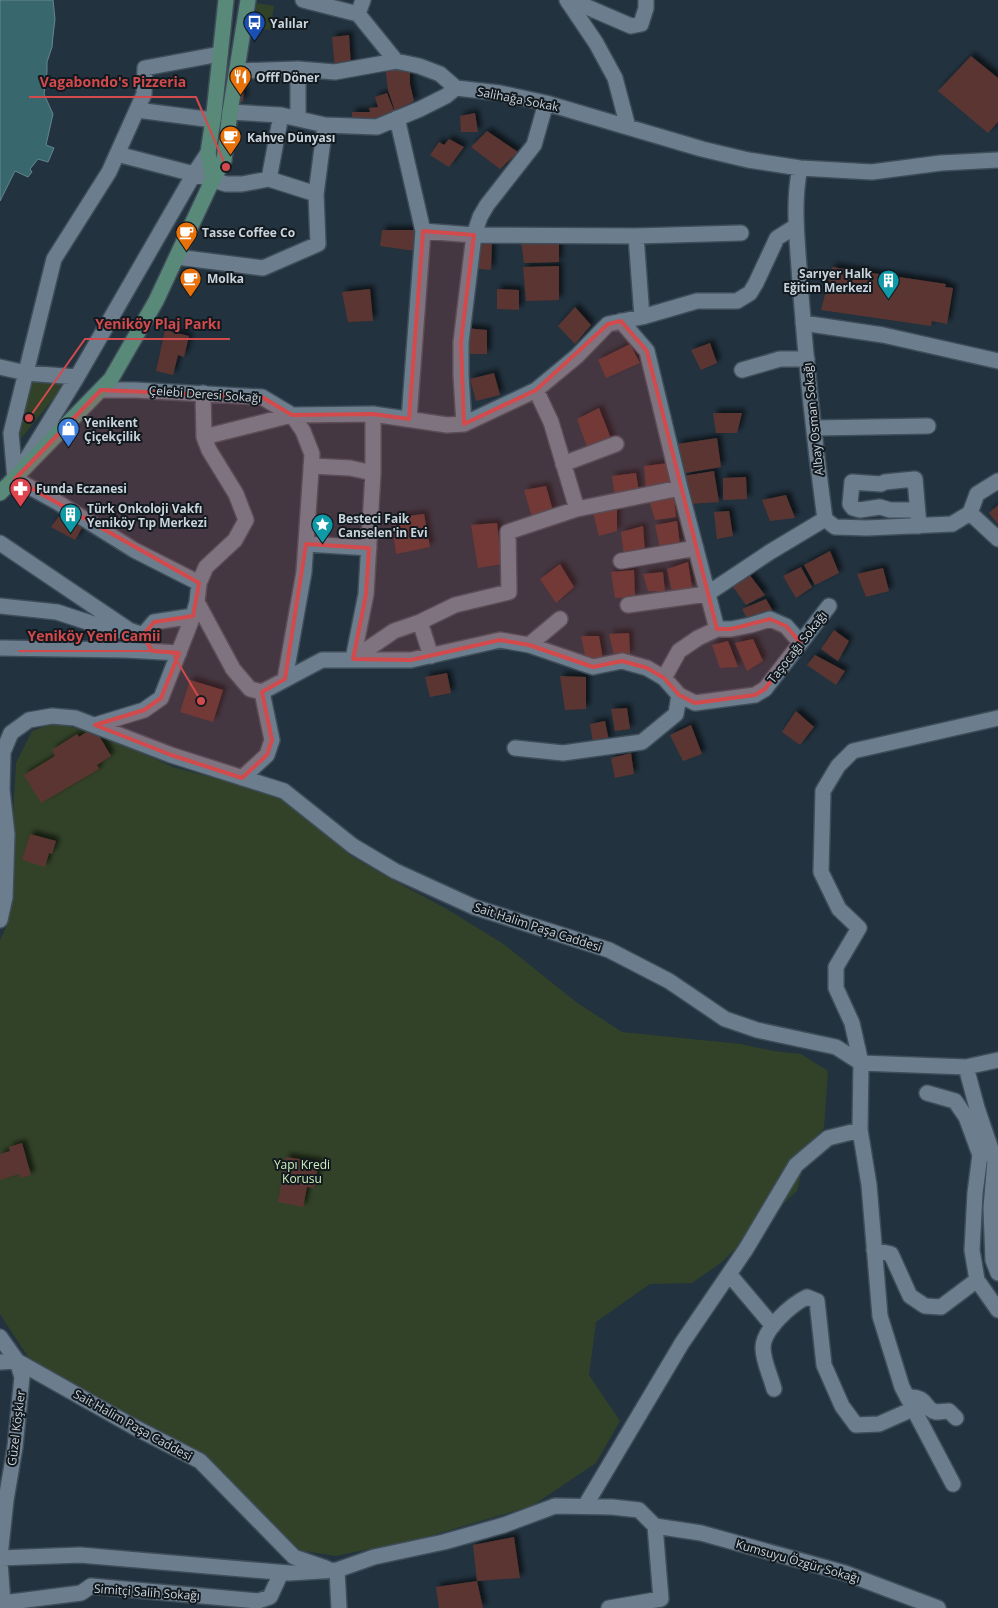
<svg xmlns="http://www.w3.org/2000/svg" width="998" height="1608" font-family="'Open Sans',sans-serif">
	<style>
		.green { fill: #324228 }
		.water { fill: #38676e; stroke: #64878f }
		.building { fill: #5a3630; filter: url(#shadow) }
		.lines { fill: none; stroke-linecap: round; stroke-linejoin: round }
		.street-casing { stroke: #3f4d59; stroke-width: 18 }
		.primary-casing { stroke: #3f4d59; stroke-width: 18 }
		.street { stroke: #6c7e8e; stroke-width: 15 }
		.primary { stroke: #598978; stroke-width: 15 }
		.marked { fill: #d34a4c; fill-opacity: 0.2; stroke: #d34a4c; stroke-width: 4; stroke-linejoin: round }
		.labels { text-anchor: middle; dominant-baseline: central; stroke-width: 4; stroke-linejoin: round; paint-order: stroke }
		.poi-label { font-size: 12px; font-weight: bold; fill: #c9d3db; stroke: #12191f; text-anchor: start }
		.street-label { font-size: 12px; fill: #c9d3db; stroke: #12191f }
		.park-label { font-size: 12px; fill: #ccf0b9; stroke: #12191f }
		.leader { fill: none; stroke: #d34a4c; stroke-width: 2 }
		.callout-dot { fill: #d34a4c; stroke: #12191f; stroke-width: 2 }
		.callout-label { font-size: 14px; text-anchor: middle; font-weight: bold; fill: #d34a4c; stroke: #12191f; stroke-width: 4; stroke-linejoin: round; paint-order: stroke }
	</style>
	<defs>
		<filter id="shadow"><feDropShadow dx="4" dy="-4" stdDeviation="2.5" flood-color="#0009"/></filter>
	</defs>
	<rect width="100%" height="100%" fill="#22323f"/>
	<!-- green -->
	<path class="green" d="M257,3L274,6L270,30L252,28Z
		M30,378L67,382L9,453Z
		M53,723L97,733L173,767L275,794L323,816L348,854L391,879L445,908L505,945L576,1002L622,1032L741,1044L774,1051L801,1054L828,1071L824,1128L808,1147L797,1191L752,1232L722,1262L692,1283L650,1284L596,1322L589,1375L620,1421L596,1463L532,1506L423,1538L336,1556L291,1549L244,1501L203,1454L140,1424L32,1363L0,1314V940L7,925L16,763L32,731Z"/>
	<!-- water -->
	<path class="water" d="M0,0H53L55,19L53,36L52,47L47,62V72L44,94L53,114L46,145L54,148L48,162L38,159L30,169L32,172L28,177L15,171L0,201Z"/>
	<!-- building -->
	<path class="building" d="M349,35L351,66L335,69L332,37Z
		M971,56L998,78V122L988,133L938,91Z
		M385,66L410,70V84L414,101L395,111L388,90Z
		M236,90H244L243,102L235,101Z
		M387,93L395,113L371,120H352V112H370L369,108L378,107L375,97Z
		M475,113L478,132H461L460,116Z
		M487,131L518,152L500,169L471,147Z
		M449,139L464,147L449,167L430,155L439,142L444,145Z
		M382,230H417L415,251L380,246Z
		M559,239V262L524,263L521,241Z
		M475,240L492,242L491,270L470,268Z
		M559,266V300L526,301L523,267Z
		M832,267L946,284L945,287L953,288L947,324L932,321L931,326L821,310Z
		M370,289L373,321L348,322L342,292Z
		M497,289L519,290V310L497,309Z
		M575,307L591,325L575,344L558,326Z
		M465,328L487,330V354H465Z
		M165,330L189,336L184,357L178,355L173,375L156,371Z
		M710,343L717,363L701,370L691,350Z
		M630,344L640,363L606,378L598,360Z
		M494,373L500,395L476,401L470,379Z
		M599,408L612,441L588,450L577,419Z
		M713,413H742L737,433H716Z
		M717,438L721,467L685,473L677,444Z
		M669,463L672,483L646,489L644,466Z
		M714,471L719,502L690,504L683,476Z
		M636,473L639,492L615,497L612,476Z
		M746,477L747,499L723,500V478Z
		M546,486L553,511L532,517L524,490Z
		M786,495L795,518L770,521L762,500Z
		M674,496L676,517L655,520L649,500Z
		M998,505V524L989,513Z
		M617,508V531L599,536L593,513Z
		M729,511L733,536L717,539L714,512Z
		M424,514L430,547L396,554L391,518Z
		M59,516L82,528L75,540L51,527Z
		M677,521L680,545L660,548L655,525Z
		M497,523L502,564L478,568L471,525Z
		M643,526L645,553L624,556L621,532Z
		M830,551L839,573L815,585L804,565Z
		M688,562L692,587L672,592L667,569Z
		M560,564L574,587L556,603L540,579Z
		M801,567L812,587L796,598L783,576Z
		M883,568L889,591L866,597L857,574Z
		M634,570L635,597L615,598L611,572Z
		M663,572L665,592L648,591L643,574Z
		M749,574L765,595L746,605L731,584Z
		M766,599L774,613L749,622L742,609Z
		M834,630L849,641L838,661L821,649Z
		M629,633L630,655H614L609,634Z
		M581,636H599L603,659L586,660Z
		M753,639L763,661L747,671L735,643Z
		M728,641L738,667L720,668L712,645Z
		M815,655L845,671L836,685L807,665Z
		M447,673L451,693L430,697L425,677Z
		M560,676L586,677V709L565,710Z
		M190,680L223,690L213,722L180,712Z
		M627,708L630,729L615,731L611,709Z
		M796,711L814,727L800,745L782,732Z
		M605,721L609,741L593,743L590,724Z
		M691,725L702,754L683,761L670,735Z
		M94,727L111,756L97,765L99,769L41,803L24,775L55,756L52,750L77,734L79,737Z
		M631,753L634,774L615,778L611,758Z
		M30,834L56,841L52,854L49,853L45,867L22,860Z
		M22,1143L31,1175L20,1178L19,1174L0,1180V1154L10,1151L9,1147Z
		M286,1157L319,1162L314,1188L307,1187L303,1207L278,1202Z
		M514,1537L520,1578L477,1581L473,1545Z
		M477,1581L483,1608H439L436,1587Z"/>
	<g class="lines">
		<defs>
			<path id="street" d="M303,0L358,14L363,0
				M567,0L596,43L615,78L628,127
				M571,0L631,26L641,24L646,8V0
				M358,14L396,61
				M237,71L298,69L335,72L396,61L419,66L440,74L456,88L500,93L546,103L702,149L748,160L800,168L872,172L941,163L998,160
				M137,110L213,120
				M230,112L281,115L325,125L377,127L420,109L446,96L456,88
				M298,118V69
				M397,118L423,231L474,235L636,236L741,233
				M800,168C792,205 798,245 800,283C806,362 814,440 825,519L835,527L867,528L952,524L970,513
				M269,179L281,115
				M316,194L325,125
				M636,236L642,317
				M177,257L263,268L318,244L316,194L269,179L242,184H226L194,174L208,153
				M621,321L647,351L680,488
				M803,323L883,335L998,361
				M0,367L26,373L77,377
				M742,370L780,359H807
				M101,390H135L262,397L292,415L303,431L312,454L311,470L304,572L285,679
				M536,390L551,422L577,509L680,488L717,629
				M203,393L204,437
				M373,414V473
				M409,419L423,231
				M464,424L461,375V342L474,235L480,217L487,205L534,145L546,103
				M814,428L928,426
				M563,464L616,444
				M23,465L77,377L194,174L117,154
				M311,466L350,468L373,473L366,594L353,659
				M15,479L11,433L54,259L109,172L144,94L145,68L220,54
				M15,479L57,502L134,550L199,583
				M998,481L977,494L970,513L998,539
				M917,510H890L880,507L860,510L853,508L850,504L852,482L881,484L885,482L915,479L919,526
				M0,543L129,630
				M306,544L369,548
				M621,561L696,548
				M628,605L707,594L770,552L825,519
				M0,606L57,612L115,631L129,630L143,635L154,622L193,616L197,602
				M529,645L560,619
				M0,648L126,650L179,653
				M431,656L420,622L455,605L509,592L508,532L577,509
				M353,659L394,631L420,622
				M664,678L679,651L698,638L717,629H731L751,625L770,619L786,626L800,642
				M679,695L695,703L755,695L765,689L829,606
				M95,725L144,710L161,698L193,616
				M515,748L563,753L642,742L676,714L679,695L664,678L647,668L622,661L593,667L529,645L500,640L411,660H322L262,692L250,689L233,669L197,602L199,583L206,567L235,540L246,520L236,494L209,450L204,437L292,415L373,414L447,425L464,424L536,390L577,356L608,324L642,317L697,301H737L750,293L756,283L777,238L796,226
				M242,778L267,755L272,740L262,692
				M0,920L5,897L7,834L2,790L3,752L11,733L29,720L52,716L75,718L171,755L284,791L353,846L395,871L474,907L609,950L669,981L725,1019L757,1030L836,1047L861,1063L966,1067L998,1060
				M966,1067L977,1108L995,1161L991,1208L993,1260L998,1273
				M927,1093L955,1101L966,1117L980,1155L975,1193L972,1250L977,1280L998,1310
				M874,1250L891,1254L910,1296L925,1306L941,1307L977,1280
				M729,1274L773,1326
				M0,1337L17,1361L134,1427L200,1461L294,1557L326,1568
				M0,1362L17,1361
				M774,1389C771,1377 763,1361 763,1348C763,1329 792,1304 807,1297L817,1301L824,1365L842,1406L856,1425L879,1424L913,1409
				M907,1397C930,1396 923,1410 936,1412C940,1412 945,1411 949,1411L956,1418
				M953,1484L902,1387L880,1316L869,1185L860,1130L861,1063L852,1023L836,988V967L859,928L839,909L821,872L823,791L838,766L853,751L998,718
				M585,1506L682,1343L746,1249L796,1165L828,1138L860,1130
				M655,1526L701,1533L845,1573L938,1608
				M0,1556L6,1500L15,1447L22,1377L17,1361
				M0,1558L80,1555L289,1573L337,1570L374,1557L444,1542L504,1525L555,1506L612,1507L639,1510L655,1526L661,1599L609,1608
				M0,1562L3,1603
				M337,1570L339,1608
				M0,1606L3,1603L81,1593L91,1586L258,1601L270,1597L281,1573"/>
			<path id="primary" d="M213,179L208,153L214,113L226,0
				M0,493L111,379L156,301L213,179L224,160L230,112L248,0"/>
		</defs>
		<!-- street casing -->
		<use href="#street" class="street-casing"/>
		<!-- primary casing -->
		<use href="#primary" class="primary-casing"/>
		<!-- street -->
		<use href="#street" class="street"/>
		<!-- primary -->
		<use href="#primary" class="primary"/>
	</g>
	<!-- marked area -->
	<path class="marked" d="M423,231L474,235L461,342L464,424L536,390L608,324L621,321L647,351L717,629H731L770,619L786,626L800,642L765,689L755,695L695,703L679,695L664,678L647,668L622,661L593,667L529,645L500,640L411,660L353,659L366,594L369,548L306,544L285,679L262,692L272,740L267,755L242,778L171,755L95,725L144,710L161,698L179,653L152,651L143,635L154,622L193,616L199,583L15,479L101,390L262,397L292,415L373,414L409,419Z"/>
	<!-- icons -->
	<defs>
		<symbol id="bus-pin" viewBox="-11 -11 22 30"><path d="M0 17L-7.5 6A9.5 9.5 0 1 1 7.5 6Z" fill="#1a4fb4" stroke="#12191f"/><path d="M-5-6H5V4H4V6H2V4H-2V6H-4V4H-5ZM-3.5-4V0h7V-4ZM-3.5 1.2v1.5H-2V1.2ZM2 1.2v1.5H3.5V1.2Z" fill="#fff"/></symbol>
		<symbol id="restaurant-pin" viewBox="-11 -11 22 30"><path d="M0 17L-7.5 6A9.5 9.5 0 1 1 7.5 6Z" fill="#e8710a" stroke="#12191f"/><path d="M-5-6h1v4h1v-4h1v4h1v-4h1v5L-1.5 .5V6h-2V.5L-5-1ZM5-6V6H3V1.5H1.5Q1.5-4 5-6Z" fill="#fff"/></symbol>
		<symbol id="cafe-pin" viewBox="-11 -11 22 30"><path d="M0 17L-7.5 6A9.5 9.5 0 1 1 7.5 6Z" fill="#e8710a" stroke="#12191f"/><path d="M-5.5-4.5H6V0H3Q3 3.5 0 3.5H-2.5Q-5.5 3.5-5.5 0ZM3-3.2v2h1.7v-2ZM-6 4.5H4V6H-6Z" fill="#fff"/></symbol>
		<symbol id="building-pin" viewBox="-11 -11 22 30"><path d="M0 17L-7.5 6A9.5 9.5 0 1 1 7.5 6Z" fill="#0f9aa8" stroke="#12191f"/><path d="M-4-6H4V6H1V3H-1V6H-4ZM-2.5-4.3h1.7v1.8h-1.7ZM.8-4.3h1.7v1.8H.8ZM-2.5-1h1.7V.8h-1.7ZM.8-1h1.7V.8H.8Z" fill="#fff"/></symbol>
		<symbol id="shop-pin" viewBox="-11 -11 22 30"><path d="M0 17L-7.5 6A9.5 9.5 0 1 1 7.5 6Z" fill="#3f7fe0" stroke="#12191f"/><path d="M-5-2.5h2.3a2.7 3.5 0 0 1 5.4 0H5L5.5 6h-11ZM-1.5-2.5h3a1.5 2.3 0 0 0-3 0Z" fill="#fff"/></symbol>
		<symbol id="pharmacy-pin" viewBox="-11 -11 22 30"><path d="M0 17L-7.5 6A9.5 9.5 0 1 1 7.5 6Z" fill="#e0444e" stroke="#12191f"/><path d="M-2-6h4v4h4v4h-4v4h-4v-4h-4v-4h4Z" fill="#fff"/></symbol>
		<symbol id="sight-pin" viewBox="-11 -11 22 30"><path d="M0 17L-7.5 6A9.5 9.5 0 1 1 7.5 6Z" fill="#0f9aa8" stroke="#12191f"/><path d="M0-6L1.8-2.2L6-1.7L2.9 1.2L3.7 5.4L0 3.3L-3.7 5.4L-2.9 1.2L-6-1.7L-1.8-2.2Z" fill="#fff"/></symbol>
	</defs>
	<g fill-rule="evenodd">
		<use href="#bus-pin" x="242" y="10" width="25" height="34"/>
		<use href="#restaurant-pin" x="228" y="64" width="25" height="34"/>
		<use href="#cafe-pin" x="218" y="124" width="25" height="34"/>
		<use href="#cafe-pin" x="174" y="220" width="25" height="34"/>
		<use href="#cafe-pin" x="178" y="266" width="25" height="34"/>
		<use href="#building-pin" x="876" y="268" width="25" height="34"/>
		<use href="#shop-pin" x="56" y="416" width="25" height="34"/>
		<use href="#pharmacy-pin" x="8" y="476" width="25" height="34"/>
		<use href="#building-pin" x="58" y="502" width="25" height="34"/>
		<use href="#sight-pin" x="310" y="512" width="25" height="34"/>
	</g>
	<g class="labels">
		<!-- poi labels -->
		<g class="poi-label">
			<text x="270" y="23">Yalılar</text>
			<text x="256" y="77">Offf Döner</text>
			<text x="247" y="137">Kahve Dünyası</text>
			<text x="202" y="232">Tasse Coffee Co</text>
			<text x="872" y="273" text-anchor="end">Sarıyer Halk<tspan x="872" dy="14">Eğitim Merkezi</tspan></text>
			<text x="207" y="278">Molka</text>
			<text x="84" y="422">Yenikent<tspan x="84" dy="14">Çiçekçilik</tspan></text>
			<text x="36" y="488">Funda Eczanesi</text>
			<text x="87" y="508">Türk Onkoloji Vakfı<tspan x="87" dy="14">Yeniköy Tıp Merkezi</tspan></text>
			<text x="338" y="518">Besteci Faik<tspan x="338" dy="14">Canselen'in Evi</tspan></text>
		</g>
		<!-- street labels -->
		<g class="street-label">
			<text transform="translate(518 99) rotate(11)">Salihağa Sokak</text>
			<text transform="translate(205 394) rotate(4)">Çelebi Deresi Sokağı</text>
			<text transform="translate(813 419) rotate(-96)">Albay Osman Sokağı</text>
			<text transform="translate(797 647) rotate(-52)">Taşocağı Sokağı</text>
			<text transform="translate(538 927) rotate(18)">Sait Halim Paşa Caddesi</text>
			<text transform="translate(133 1425) rotate(29)">Sait Halim Paşa Caddesi</text>
			<text transform="translate(16 1428) rotate(-83)">Güzel Köşkler</text>
			<text transform="translate(798 1561) rotate(16)">Kumsuyu Özgür Sokağı</text>
			<text transform="translate(147 1592) rotate(4)">Simitçi Salih Sokağı</text>
		</g>
		<!-- park labels -->
		<g class="park-label">
			<text x="302" y="1164">Yapı Kredi<tspan x="302" dy="14">Korusu</tspan></text>
		</g>
	</g>
	<!-- callouts -->
	<path class="leader" d="M226 167L196 97H29M29 418L85 339H230M201 701L171 651H18"/>
	<g class="callout-dot">
		<circle cx="226" cy="167" r="5"/>
		<circle cx="29" cy="418" r="5"/>
		<circle cx="201" cy="701" r="5"/>
	</g>
	<g class="callout-label">
		<text x="113" y="87">Vagabondo's Pizzeria</text>
		<text x="158" y="329">Yeniköy Plaj Parkı</text>
		<text x="94" y="641">Yeniköy Yeni Camii</text>
	</g>
</svg>
